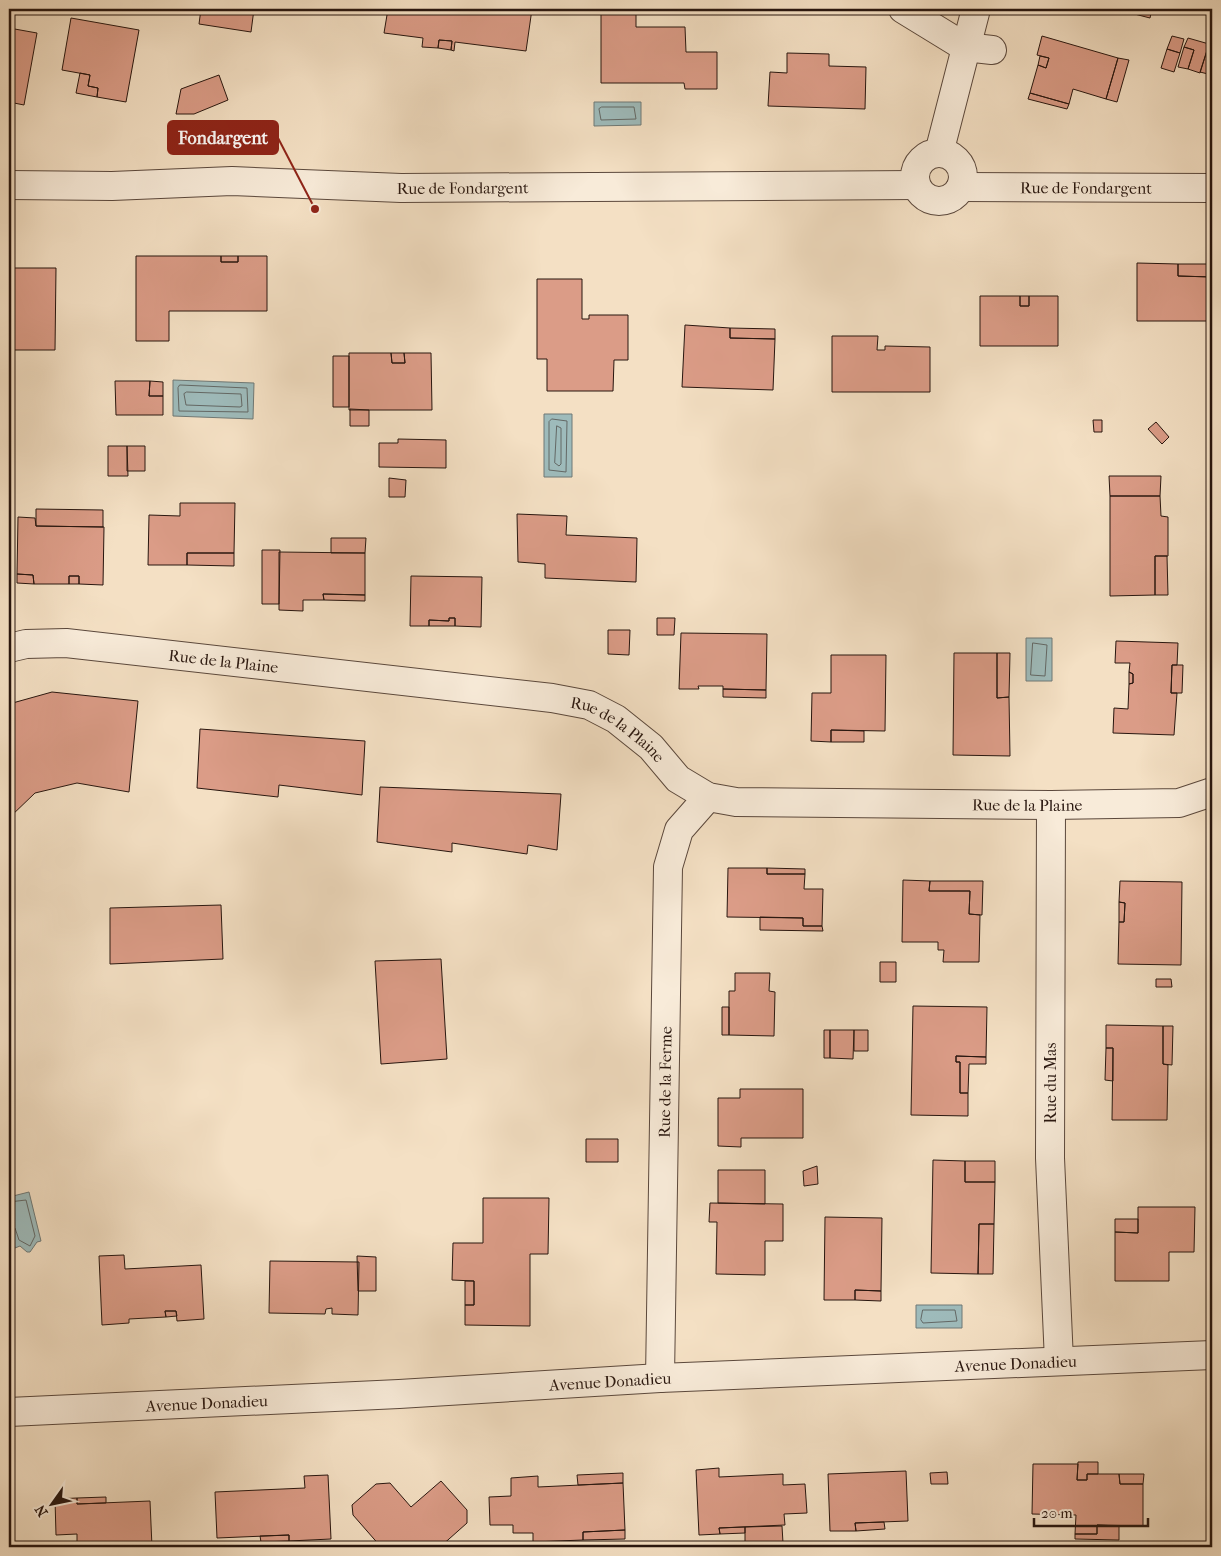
<svg xmlns="http://www.w3.org/2000/svg" width="1221" height="1556" font-family="'IM FELL French Canon',serif">
	<style>
		.water { fill: #9ebbbb; stroke: #6f7976 }
		.lines { fill: none; stroke-linecap: round; stroke-linejoin: round }
		.shore { stroke: #636865; stroke-width: 1 }
		.building { fill: #db9c87; stroke: #28160f }
		.minor-casing { stroke: #5b483c; stroke-width: 30 }
		.minor { stroke: #f8ebd9; stroke-width: 28 }
		.labels { text-anchor: middle; dominant-baseline: central; stroke-width: 4.5; stroke-linejoin: round; paint-order: stroke }
		.street-label { font-size: 16px; fill: #28160f; stroke: #f8ebd9 }
		.leader { fill: none; stroke: #8f2418; stroke-width: 2 }
		.callout-dot { fill: #8f2418; stroke: #f8ebd9; stroke-width: 2 }
		.callout { fill: #8f2418; stroke: #8f2418; stroke-width: 2 }
		.callout-label { font-size: 18px; text-anchor: middle; font-weight: bold; fill: #fff }
	</style>
	<rect width="100%" height="100%" fill="#f4e0c4"/>
	<filter id="stains"><feTurbulence type="fractalNoise" baseFrequency=".004" numOctaves="4"/><feColorMatrix values="0 0 0 0 .2 0 0 0 0 .09 0 0 0 0 .02 0 0 0 .5 -.17"/></filter>
	<radialGradient id="worn" r=".72"><stop offset=".6" stop-color="#630" stop-opacity="0"/><stop offset="1" stop-color="#630" stop-opacity=".3"/></radialGradient>
	<!-- water -->
	<path class="water" d="M594,102H641V125L594,126Z
		M173,380L254,383L253,419L173,416Z
		M544,414H572V477H544Z
		M1026,638H1052V681H1026Z
		M29,1192L41,1241L37,1242L30,1252H27L20,1246L15,1248L9,1220V1197Z
		M916,1305H962V1328H916Z"/>
	<g class="lines">
		<!-- shore -->
		<path class="shore" d="M602,107H634L636,119L601,120L599,109Z
			M180,385L247,388L248,412L179,411L178,388Z
			M187,392L241,394L242,406L240,407L186,405L184,394Z
			M552,419L567,421L566,472L549,470V422Z
			M557,426L561,428V464L559,466L555,463Z
			M1033,643L1047,645L1045,676L1031,675Z
			M9,1202L26,1200L35,1236L30,1246L19,1240L15,1228L9,1225
			M923,1310H955L957,1321L923,1323L921,1320Z"/>
	</g>
	<!-- building -->
	<path class="building" d="M201,9H254L251,32L199,24Z
		M388,9H532L526,51L455,42L454,51L451,50L452,41L439,40L438,48L422,47L423,38L384,33Z
		M601,9L636,10V27H685L686,52H717V89H685L684,83H601Z
		M1115,9H1152L1150,18Z
		M71,18L139,30L126,102L97,97L98,88L88,86L90,75L62,70Z
		M9,28L37,33L24,105L9,102Z
		M1212,35V75L1200,72Z
		M1042,36L1118,58L1106,99L1073,89L1069,104L1030,93L1038,65L1046,68L1049,58L1037,55Z
		M1172,36L1184,39L1180,53L1167,49Z
		M1188,38L1209,44L1200,73L1188,69L1194,50L1184,47Z
		M439,40L452,41L451,50L438,48Z
		M1184,47L1194,50L1188,69L1178,67Z
		M1167,49L1180,53L1174,72L1161,68Z
		M787,53L829,54V66L866,67L865,109L768,106L770,72L787,73Z
		M1040,56L1049,58L1046,68L1038,65Z
		M1118,58L1129,60L1117,102L1106,99Z
		M80,73L90,75L88,86L98,88L97,97L76,93Z
		M219,75L228,100L194,114H176L181,89Z
		M1030,93L1069,104L1067,109L1028,99Z
		M136,256H221V262H238V256H267V311H169V341H136Z
		M221,256H238V262H221Z
		M1137,263L1178,264V276L1212,277V321H1137Z
		M1178,264H1212V277L1178,276Z
		M9,268H56L55,350H9Z
		M537,279H582V319H589V315H628V360H614L613,391H547V359H537Z
		M980,296H1020V306H1029V296H1058V346H980Z
		M1020,296H1029V306H1020Z
		M685,325L730,328V338L775,339L773,390L682,387Z
		M730,328L775,329V339L730,338Z
		M832,336H878L877,350H885V346L930,347V392H832Z
		M349,353H391L392,363H405L404,353H431L432,410H349Z
		M391,353H404L405,363H392Z
		M333,356H349V407H333Z
		M115,381H150L149,396H163V415H116Z
		M150,381L163,382V396H149Z
		M350,409L369,410V426H350Z
		M1093,420H1102V432H1094Z
		M1156,422L1169,437L1162,444L1148,429Z
		M398,439L446,440V468L379,467V443H398Z
		M108,446H127L128,476H108Z
		M127,446H145V471H127Z
		M1109,476H1161L1160,496H1110Z
		M389,478L406,480L405,497H389Z
		M1110,496H1160L1161,516L1168,517V556H1155V595L1110,596Z
		M180,503H235L234,553H187V565H148L149,515L180,516Z
		M36,509L103,510V527L36,526Z
		M517,514L567,516L566,535L637,538L636,582L545,578V564L518,562Z
		M18,517L35,518L36,526L104,527L103,585L79,584V576H69V584H34L33,575L17,574Z
		M331,538H366L365,553H331Z
		M262,550H280L279,604H262Z
		M279,552L365,553V595L323,594L324,600H303V611L279,610Z
		M187,553H234V566L187,565Z
		M1155,556H1167L1168,595H1155Z
		M17,574L33,575L34,584L17,583Z
		M69,576H79V584H69Z
		M411,576L482,577L481,627L455,626V618H449V621L429,620V626H410Z
		M323,594L365,595V601L324,600Z
		M449,618H455V626H429V620L449,621Z
		M657,618H675L674,635H657Z
		M608,630H630L629,655L608,654Z
		M681,633L767,634L766,690L723,689V686H698L699,689H679Z
		M1116,641L1178,643L1177,665H1172L1171,693H1177L1174,735L1113,733L1114,708L1128,709L1129,684L1133,683V674L1129,672L1130,663H1115Z
		M954,653H997V698L1009,697L1010,756L953,755Z
		M997,653H1010L1009,697L997,698Z
		M831,655H886L885,731L831,730V742L811,741L812,693H831Z
		M1172,665H1183L1182,693H1171Z
		M1129,672L1133,674V683L1129,684Z
		M723,689L766,690V698L723,697Z
		M52,692L138,701L129,792L77,783L35,793L9,818V704Z
		M200,729L365,741L362,795L279,785L278,797L197,788Z
		M831,730L864,731V742H831Z
		M380,787L561,794L557,850L528,845L527,854L452,843V852L377,842Z
		M728,868H767V874H805L804,889H823L822,926H803V918L727,917Z
		M767,868L805,869V874H767Z
		M903,880L930,881L929,891H970L969,914L980,915L979,962H943L944,950H938V942H902Z
		M930,881H983L982,915L969,914L970,891H929Z
		M1120,881L1182,882L1181,965L1118,964L1119,922H1124L1125,903L1119,902Z
		M1119,902L1125,903L1124,922H1119Z
		M221,905L223,959L110,964V908Z
		M760,917L803,918V926H822L823,931L760,930Z
		M441,959L447,1059L381,1064L375,961Z
		M880,962H896V982H880Z
		M735,973H770L769,991L775,992L774,1036L729,1035V991H735Z
		M1156,979H1171L1172,987H1156Z
		M913,1006L987,1007L986,1057L956,1056V1062H960V1093H968V1116L911,1115Z
		M722,1007H729V1035H722Z
		M1106,1025L1163,1026V1064L1168,1065L1167,1120H1112L1113,1048H1106Z
		M1163,1026H1173L1172,1065L1163,1064Z
		M824,1030H830V1058H824Z
		M830,1030H854L853,1059L830,1058Z
		M854,1030H868V1051H854Z
		M1106,1048H1113V1081L1105,1080Z
		M956,1056L986,1057V1064H969L968,1093H960V1062H956Z
		M740,1089H803V1138H741V1147L718,1146V1098H740Z
		M586,1139H618V1162H586Z
		M933,1160L965,1161V1182H995L994,1224H979L978,1274L931,1273Z
		M965,1161H995V1182H965Z
		M817,1166L818,1184L804,1186L803,1171Z
		M718,1170H765V1204L718,1203Z
		M483,1198H549L548,1254H530V1326L465,1325V1305H474V1281L452,1280L453,1243H483Z
		M710,1203L783,1204V1241H765V1275L716,1274L717,1222H709Z
		M1138,1207H1195L1194,1252H1169V1281H1115V1232L1138,1233Z
		M825,1217L882,1218L881,1291L855,1290V1300H824Z
		M1115,1219H1138V1233L1115,1232Z
		M979,1224H994L993,1274H978Z
		M124,1255L125,1269L201,1265L204,1319L177,1321L176,1311H165L166,1317L129,1319V1323L102,1325L99,1256Z
		M357,1256L376,1257V1291H358Z
		M270,1261L359,1262L358,1315L332,1314V1308L326,1309L325,1314L269,1313Z
		M465,1281H474V1305H465Z
		M855,1290L881,1291V1301L855,1300Z
		M165,1311H176L177,1316L166,1317Z
		M1078,1462H1098V1474H1087V1480H1077Z
		M1033,1464H1078L1077,1480H1087V1474H1119L1120,1484H1143V1526L1097,1525V1534H1075L1076,1515L1032,1514Z
		M719,1468V1477L783,1474V1485L805,1484L807,1513L784,1514L785,1525L719,1528L720,1534L699,1535L696,1470Z
		M906,1471L908,1521L855,1523L856,1531H830L828,1474Z
		M947,1472L948,1484H931L930,1473Z
		M623,1473V1483L578,1485L577,1475Z
		M1119,1474H1144L1143,1484H1120Z
		M328,1475L331,1539L289,1541V1535L217,1538L215,1492L305,1488L304,1476Z
		M538,1476V1487L623,1483L625,1530L583,1532V1540L533,1542V1533H513V1525H490L489,1497L511,1496V1478Z
		M441,1481L467,1510V1523L440,1547H381L353,1515L352,1505L376,1484L390,1483L411,1507Z
		M106,1497V1503L77,1504V1498Z
		M77,1498V1504L150,1501L152,1547H77V1534L56,1535L55,1499Z
		M884,1522L885,1529L856,1531L855,1523Z
		M1097,1525L1119,1526V1540L1075,1539V1534H1097Z
		M782,1526L783,1543L745,1544V1527Z
		M745,1527V1533L720,1534L719,1528Z
		M625,1530V1539L583,1540V1532Z
		M289,1535V1541L261,1542L260,1536Z"/>
	<g class="lines">
		<defs>
			<g id="minor">
				<path d="M903,9L965,47L992,50"/>
				<path d="M939,153L976,9"/>
				<circle cx="939" cy="177" r="24"/>
				<path id="s1" d="M9,185L112,186L232,181L401,188L916,185"/>
				<path id="s2" d="M961,187L1212,188"/>
				<path id="s3" d="M9,648L26,644L66,643L552,698L589,705L616,719L651,747L678,779L708,797L736,802L1051,805L1179,803L1212,792"/>
				<path d="M1051,805L1050,1158L1059,1361"/>
				<path id="s4" d="M660,1378L668,867L679,830L708,797"/>
				<path id="s5" d="M9,1412L399,1394L660,1378L1212,1355"/>
			</g>
		</defs>
		<!-- minor casing -->
		<use href="#minor" class="minor-casing"/>
		<!-- minor -->
		<use href="#minor" class="minor"/>
	</g>
	<g class="labels">
		<!-- street labels -->
		<g class="street-label">
			<text stroke="none"><textPath href="#s1" startOffset="454">Rue de Fondargent</textPath></text>
			<text stroke="none"><textPath href="#s2" startOffset="125">Rue de Fondargent</textPath></text>
			<text stroke="none"><textPath href="#s3" startOffset="216">Rue de la Plaine</textPath></text>
			<text stroke="none"><textPath href="#s3" startOffset="621">Rue de la Plaine</textPath></text>
			<text stroke="none"><textPath href="#s3" startOffset="1056">Rue de la Plaine</textPath></text>
			<text stroke="none"><textPath href="#s4" startOffset="296">Rue de la Ferme</textPath></text>
			<text transform="translate(1050 1083) rotate(-90)">Rue du Mas</text>
			<text stroke="none"><textPath href="#s5" startOffset="1008">Avenue Donadieu</textPath></text>
			<text stroke="none"><textPath href="#s5" startOffset="602">Avenue Donadieu</textPath></text>
			<text stroke="none"><textPath href="#s5" startOffset="198">Avenue Donadieu</textPath></text>
		</g>
	</g>
	<!-- callouts -->
	<path class="leader" d="M315 209L278 138"/>
	<circle class="callout-dot" cx="315" cy="209" r="5"/>
	<rect class="callout" x="168" y="121" width="110" height="33" rx="5"/>
	<g class="callout-label">
		<text x="223" y="144">Fondargent</text>
	</g>
	<!-- margin -->
	<rect width="1221" height="1556" fill="none" stroke="#f4e0c4" stroke-width="30"/>
	<rect x="10" y="10" width="1201" height="1536" fill="none" stroke="#28160f" stroke-width="2.5"/>
	<rect x="15" y="15" width="1191" height="1526" fill="none" stroke="#28160f"/>
	<!-- north arrow -->
	<g transform="translate(52 1504) rotate(237)" stroke="#f8ebd9" stroke-width="4" paint-order="stroke">
	<path d="M0-4L9 19L0 12L-9 19Z" fill="#28160f"/>
	<text y="-8" font-size="14" font-weight="bold" text-anchor="middle" fill="#28160f">N</text>
	</g>
	<!-- scale -->
	<path d="M1034 1518v8h114v-8" fill="none" stroke="#28160f" stroke-width="2.5"/>
	<text x="1041" y="1518" font-size="15" fill="#28160f" stroke="#f8ebd9" stroke-width="4" paint-order="stroke">20 m</text>
	<rect width="100%" height="100%" filter="url(#stains)"/>
	<rect width="100%" height="100%" fill="url(#worn)"/>
</svg>
